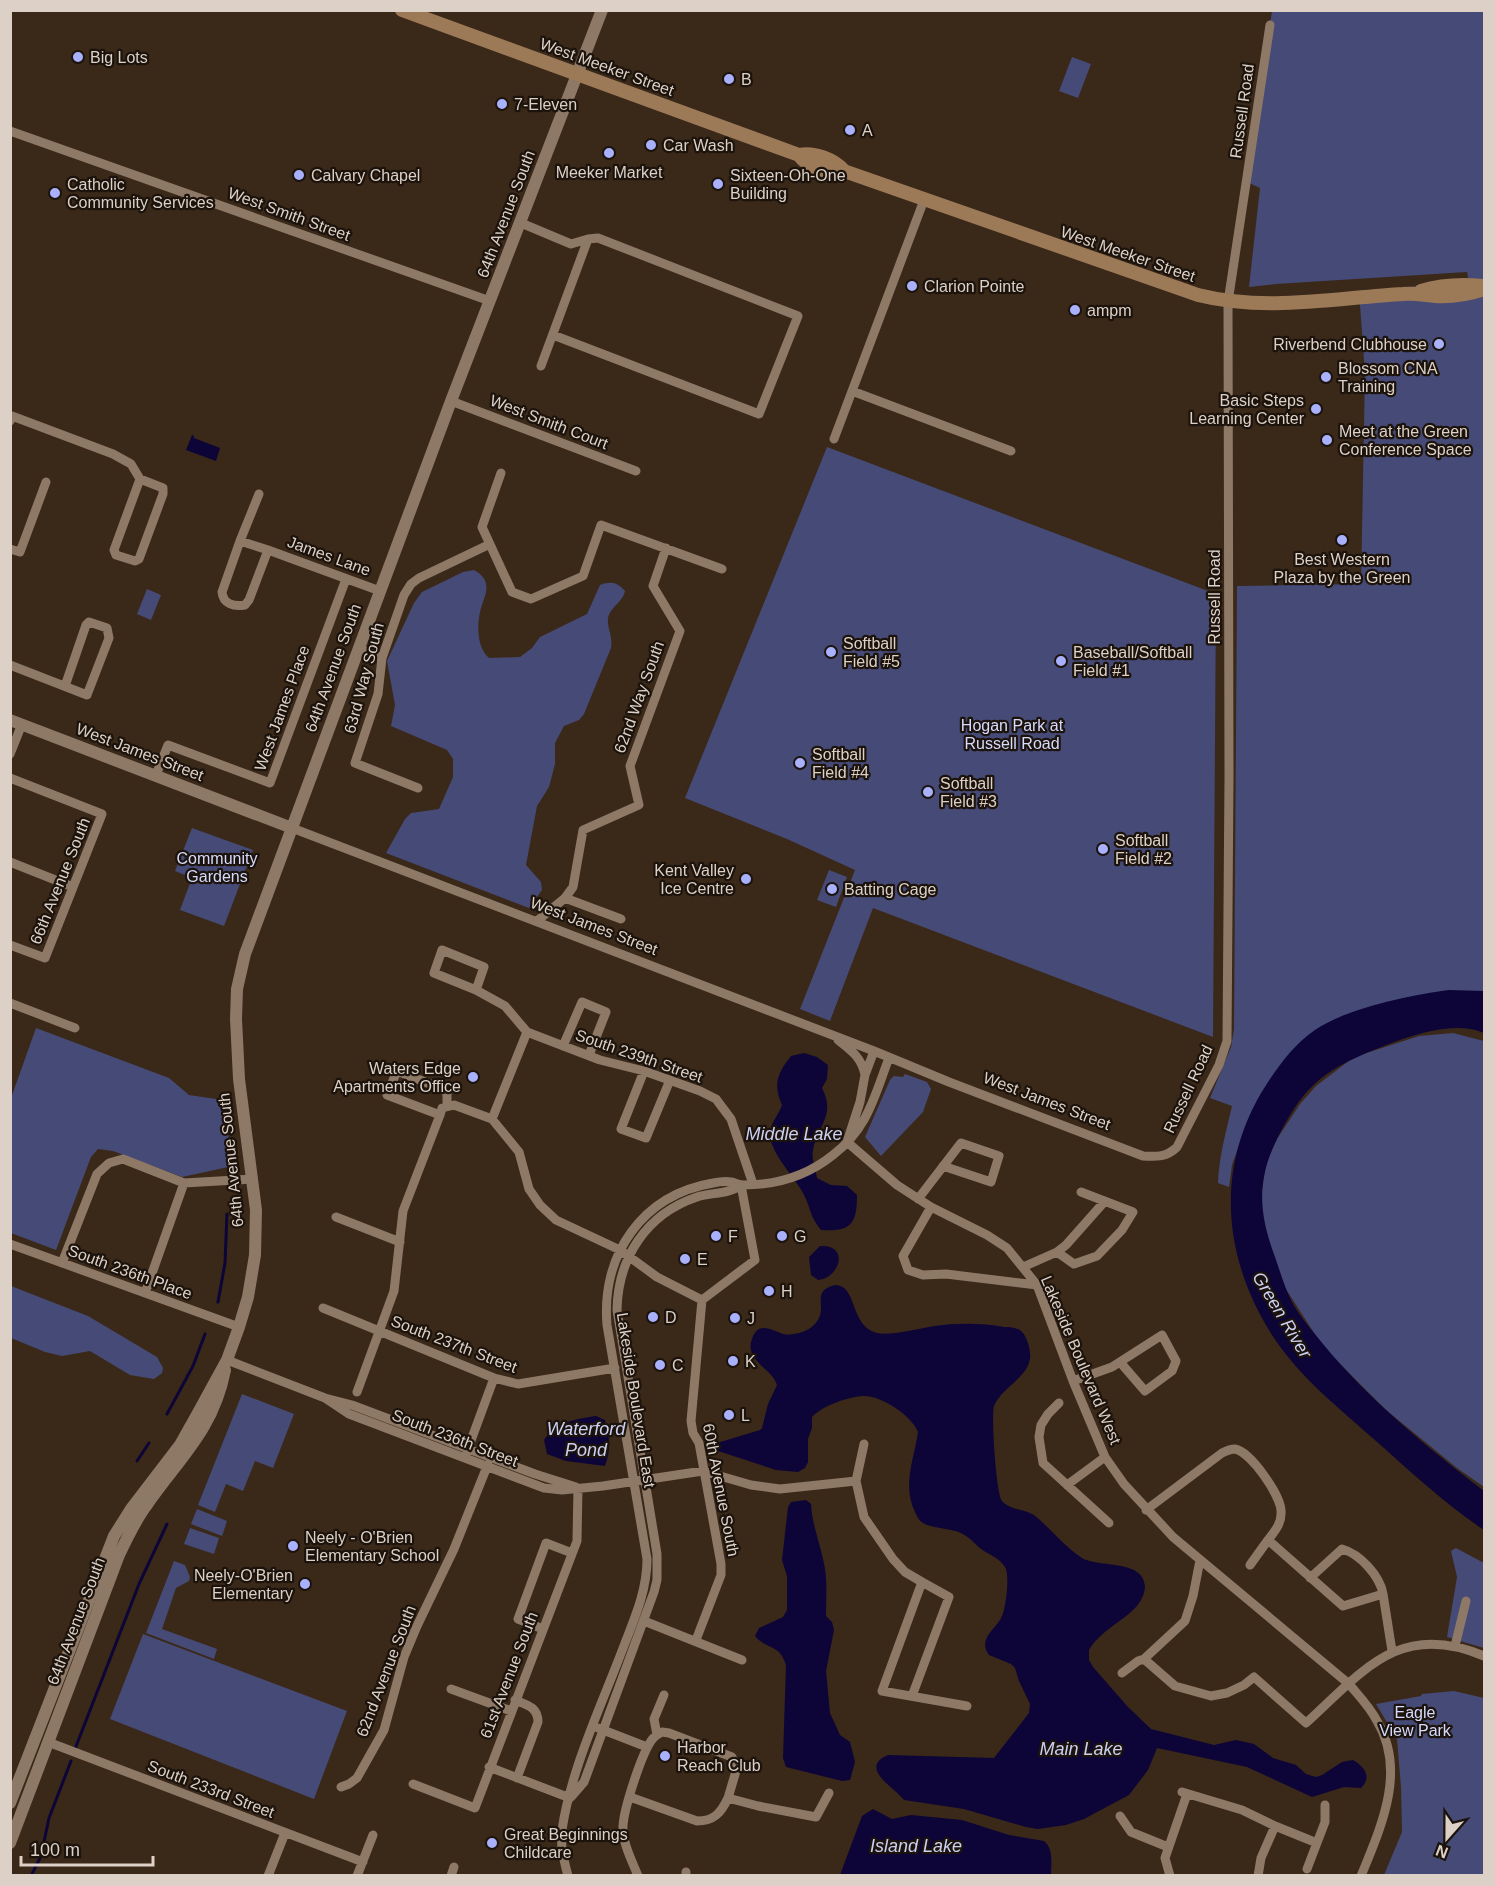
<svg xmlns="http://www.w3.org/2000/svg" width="1495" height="1886" font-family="Arial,sans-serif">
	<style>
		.green { fill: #464a76 }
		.water { fill: #0d0537 }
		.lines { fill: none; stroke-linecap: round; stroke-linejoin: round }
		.stream { stroke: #0d0537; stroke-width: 3 }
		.minor { stroke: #8e7967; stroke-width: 9 }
		.tertiary { stroke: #8e7967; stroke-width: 12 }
		.secondary { stroke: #9c7957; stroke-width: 14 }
		.poi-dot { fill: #a9b0fc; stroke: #1b130c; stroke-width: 2 }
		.labels { text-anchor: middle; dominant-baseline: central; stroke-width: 4.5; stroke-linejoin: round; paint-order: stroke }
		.poi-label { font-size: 16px; fill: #ddd1c7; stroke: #1b130c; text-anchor: start }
		.street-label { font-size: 16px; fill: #ddd1c7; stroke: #1b130c }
		.park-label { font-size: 16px; fill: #d6dbfe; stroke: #1b130c }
		.water-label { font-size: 18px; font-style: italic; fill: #ccd0f3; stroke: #1b130c }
	</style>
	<rect width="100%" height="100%" fill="#3a2819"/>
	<!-- green -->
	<path class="green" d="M1272,11H1484V994H1440L1246,1126L1232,1165L1229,1187L1218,1183C1219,1156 1226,1132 1232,1106L1210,1098L1231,1047L1234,1029L1237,586L1361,584L1365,374L1359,291L1469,282L1467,272L1276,284L1249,287L1260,188L1247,182Z
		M1072,57L1091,64L1078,98L1059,91Z
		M827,447L1216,594L1213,1037L873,908L830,1021L800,1009L855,870L787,839L685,798Z
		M474,570C495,582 484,595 480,612C477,627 477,647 489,658L520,657L532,648L540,637L587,614L600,585C611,581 617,582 625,591C623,602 609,608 608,619C607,628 613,636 611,648L584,714L579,720L564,726L555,743V764L549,787L537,806L526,865L541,882L542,890L529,908L386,853L405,819L411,813L439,809L453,777V759L447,750L391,726L395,705L387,661L414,603L422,592L463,572Z
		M147,589L161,595L151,620L137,614Z
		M192,828L253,850L224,926L180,910L192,878L175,871Z
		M829,870L847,877L836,907L817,900Z
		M36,1028L169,1078L189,1095L223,1100L233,1166L182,1177L113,1151L98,1149L91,1157L56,1250L11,1233V1098Z
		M1453,1033L1484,1041V1487L1457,1468L1386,1410L1335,1359L1316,1336L1282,1283L1262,1224L1260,1204L1266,1163L1277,1139L1300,1104L1316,1086L1354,1057L1419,1036Z
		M905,1074L927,1082L931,1089L923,1112L881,1156L865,1137L890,1080L894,1076L903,1077Z
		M11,1286L88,1316L157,1357L163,1368L162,1373L154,1379L130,1375L90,1351L62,1356L45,1352L11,1338Z
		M242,1394L294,1414L273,1468L255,1461L243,1491L226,1484L215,1512L198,1505Z
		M197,1509L227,1521L222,1536L191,1524Z
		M190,1528L219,1538L214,1554L184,1544Z
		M1456,1548L1484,1563V1648L1447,1637L1457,1577L1451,1551Z
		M174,1561L185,1565L190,1577L189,1581L176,1588L162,1629L217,1649L214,1659L146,1633Z
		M143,1634L347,1711L314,1799L110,1719Z
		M1454,1691L1484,1698V1875H1384L1402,1832L1401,1787L1397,1739L1376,1704L1421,1696L1422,1694Z"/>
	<!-- water -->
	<path class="water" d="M192,435L194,436V438L220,448L216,461L186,450Z
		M1449,990L1484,991V1033C1450,1018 1395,1041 1362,1055C1316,1075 1300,1094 1277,1139C1256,1181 1259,1214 1275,1257C1280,1271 1284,1286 1291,1300C1299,1316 1312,1330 1323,1344C1369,1400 1427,1447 1484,1491V1530C1445,1504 1411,1472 1376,1441C1338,1407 1300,1378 1272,1335C1220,1253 1215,1160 1270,1079C1283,1060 1296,1043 1315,1030C1347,1008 1411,995 1449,990Z
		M804,1053L817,1057L828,1065L827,1079L822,1088C836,1115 818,1125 813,1150C811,1158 816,1170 817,1178L831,1185L847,1186L857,1195C857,1224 851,1232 821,1230C809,1215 811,1208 803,1193C794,1176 768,1151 770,1131C772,1121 779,1114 782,1105C773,1084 777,1074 791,1056Z
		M820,1246C850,1244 840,1278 818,1280L811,1275L809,1257Z
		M835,1285C858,1285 849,1326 877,1333C891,1336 920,1328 935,1326C958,1323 981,1323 1004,1327C1009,1327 1016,1327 1021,1331C1025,1334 1028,1342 1029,1347C1037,1375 1003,1384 994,1406C991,1415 996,1494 1002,1501C1010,1510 1024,1509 1034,1515C1050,1528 1065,1547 1082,1558C1099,1568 1143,1559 1145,1586C1145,1593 1141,1602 1136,1607C1122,1622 1100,1631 1089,1650V1660L1093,1667L1128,1707L1151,1729L1214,1745L1236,1740L1254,1744L1273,1758L1296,1765L1306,1774L1316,1777L1322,1775L1342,1762L1353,1760C1365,1767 1372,1777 1361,1788L1344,1787L1312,1797L1247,1767L1157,1748L1148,1770L1129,1795L1084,1819L1066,1825L1038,1829L1026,1827L964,1809L904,1800C894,1787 858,1768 888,1755L994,1758L1029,1713L1030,1704L1019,1681L1015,1668L1011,1664L989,1655C977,1638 996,1630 1002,1616C1006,1607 1010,1575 1005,1567C999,1558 992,1556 984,1551C977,1547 973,1540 966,1536C954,1527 935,1530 923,1523C919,1521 917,1516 915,1512C902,1485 914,1460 918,1432C912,1416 882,1396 865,1396C849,1396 822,1406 812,1417V1428L808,1439V1462L805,1468L798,1472L776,1470L712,1449L717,1443L760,1430L762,1428L768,1404L777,1385C772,1368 744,1361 752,1339C758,1320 773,1331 783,1334C793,1336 807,1332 814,1325C831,1308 808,1292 835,1285Z
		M596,1416L605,1420C610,1436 611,1450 605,1466L566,1461L547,1454L544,1440C555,1422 576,1419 596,1416Z
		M806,1500L811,1504C812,1523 819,1541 823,1559C828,1578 826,1596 826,1616L832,1622L834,1630L826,1671L830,1713L840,1735L850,1742L855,1762L850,1780L842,1781L786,1767L783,1758L786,1665C780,1644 767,1650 755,1636L759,1628L783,1617L787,1610V1576L782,1560L788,1507L791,1502Z
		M873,1809L892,1819L911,1815L962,1820L1009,1835L1044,1841C1054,1849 1051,1864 1051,1875H840L862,1816Z"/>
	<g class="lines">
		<!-- stream -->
		<path class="stream" d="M218,1302L225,1263L227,1214
			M167,1414L193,1366L205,1334
			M137,1461L149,1443
			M75,1749L139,1584L167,1524
			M31,1876L41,1856L49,1818L71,1761"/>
		<!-- minor -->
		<path class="minor" d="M10,131L490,301
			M521,223L571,244L588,239L598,238L798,316L759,414L553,335
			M541,366L588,239
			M852,391L1011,451
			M451,401L636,471
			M10,421L12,416L113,454L131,464L140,479L114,550L116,555L135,561L139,559L163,494V488L140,479
			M834,439L924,200
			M501,473L482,527L512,592L531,599L583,576L601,525L722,569
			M240,541L222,592C223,604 234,607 245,605L249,600L268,550L240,541L259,494
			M10,549L20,552L46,482
			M268,550L380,591
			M358,648L382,658
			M10,665L87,695L109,638L107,628L89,622L86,625L65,686
			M10,754L22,724
			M156,775L168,745L270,783L346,579
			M10,778L102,814L45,958L10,945
			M418,788L355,763L378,694L382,658L404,595L411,584L419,578L490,544
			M292,828L874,1051L949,1082L1143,1156C1157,1157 1167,1157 1177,1147L1219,1065L1227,1041L1229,776L1228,302L1270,25
			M10,862L73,887
			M565,898L621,919
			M537,921L565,898L573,887L583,830L639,805L630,766L680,631L653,586L666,548
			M476,990L484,967L442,950L434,973L476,990L505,1006L527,1032L600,1060L644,1071L700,1091L716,1099L731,1119L753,1184
			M10,1003L75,1028
			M838,1040C851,1050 862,1058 865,1075
			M563,1046L582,1002L606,1012L589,1055
			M644,1071L621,1129L646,1138L670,1080
			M447,1106V1094L443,1089L397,1071L387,1095L440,1115L442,1108L454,1105L492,1119L519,1152L529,1189L540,1205L556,1220L620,1250L657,1277L702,1300
			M492,1119L527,1032
			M847,1142L897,1185L931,1207L987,1235L1007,1248L1037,1285L1073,1381L1105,1457L1124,1484L1173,1537L1349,1684C1359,1696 1370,1707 1377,1721C1407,1771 1381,1827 1361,1876
			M847,1142L860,1102L865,1075L874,1051
			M918,1199L961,1143L999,1156L991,1182L943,1166
			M931,1207L903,1256L908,1270L923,1275L946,1274L1037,1285
			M336,1217L400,1242
			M10,1244L239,1327
			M1057,1252L1074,1264L1097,1256L1122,1230L1133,1212L1081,1192
			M62,1263L97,1174L109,1163L123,1159L184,1183L253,1179
			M1023,1267L1057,1252L1066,1245L1105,1201
			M145,1293L184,1183
			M323,1308L494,1378L518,1384L615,1368
			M227,1360L325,1398L352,1405L535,1474L576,1487
			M1073,1381L1112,1367L1162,1335L1176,1361L1172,1371L1145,1391L1120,1362
			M357,1392L394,1291L403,1211L440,1115
			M325,1398L349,1414L544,1488L562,1490L603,1486L703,1471L751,1485L780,1489L856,1481
			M1059,1403L1048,1414L1041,1425L1039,1437L1043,1463L1109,1523
			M864,1444L856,1481L864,1517L893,1559L905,1572L922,1582L882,1691L967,1706
			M466,1454L494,1378
			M1067,1485L1105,1457
			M1146,1510L1222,1453C1226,1451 1231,1449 1235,1449C1251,1452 1281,1496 1281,1511C1282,1523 1275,1531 1268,1540L1343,1606L1383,1594L1392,1651
			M1250,1565L1268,1540
			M1310,1578L1342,1549C1360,1554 1380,1576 1383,1594
			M644,1621L742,1660
			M543,1629L518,1619L546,1543L572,1553
			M696,1640L721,1575V1564L699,1443L693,1433L691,1421L702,1300L755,1260L741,1185
			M1455,1646L1466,1601
			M1144,1659L1175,1686L1211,1696L1227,1693L1244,1685L1254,1677L1306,1723C1363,1671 1400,1620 1484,1656
			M1122,1673L1138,1661L1144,1659L1185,1621L1193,1596L1200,1560
			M451,1689L511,1711
			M912,1696L949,1597L922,1582
			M515,1700C527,1705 538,1707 538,1722L517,1778
			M598,1728L647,1747
			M657,1735L654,1719L664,1695
			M48,1742L363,1862
			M489,1767L570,1798
			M413,1784L475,1808L577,1541L578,1488
			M341,1787L349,1784L357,1778L384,1730L404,1657L417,1626L454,1549L488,1464
			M1182,1792L1242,1810L1275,1826L1317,1843
			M571,1797L584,1782L654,1592L657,1580V1554L617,1310C618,1258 646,1214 697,1197C712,1192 728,1195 741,1185
			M630,1797L697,1821C714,1821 721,1813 728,1798
			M1120,1816L1131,1832L1168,1847
			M1307,1869L1325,1822V1805
			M686,1872V1876
			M268,1876L285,1833
			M357,1876L373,1835
			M451,1876L454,1867
			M568,1876C564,1861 560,1845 562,1830C571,1768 603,1702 625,1643C636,1615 647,1589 647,1559L607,1325C601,1255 642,1195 713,1183C718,1182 725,1181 731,1182C736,1183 739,1185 744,1185C777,1185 808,1175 833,1155C868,1128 874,1097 889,1058
			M638,1876C632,1861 622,1842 623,1826C624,1808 641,1756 651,1741C654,1736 658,1734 662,1732L669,1733L732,1757L736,1771L728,1798L758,1806L816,1817L829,1793
			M1170,1876L1165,1858L1187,1794
			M1258,1876L1261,1858L1275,1826"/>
		<!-- tertiary -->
		<path class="tertiary" d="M10,720L292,828
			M10,1803L114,1536L131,1509L180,1445L198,1413L227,1360L239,1327L248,1297L255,1255L256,1210L239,1079L236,1019L237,989L245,954L451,401L602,10
			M10,1843L119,1555C127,1538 135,1521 146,1506C179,1458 213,1431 225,1370"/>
		<!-- secondary -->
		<path class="secondary" d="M402,10L799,155C814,152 834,159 844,171L1198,295C1266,312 1335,298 1403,294C1414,293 1424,295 1435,296C1452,297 1469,294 1484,289
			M799,155C808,168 829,174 844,171
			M1421,291C1441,285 1461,284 1482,286"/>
	</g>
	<!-- markers -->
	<g class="poi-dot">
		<circle cx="78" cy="57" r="6"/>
		<circle cx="729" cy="79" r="6"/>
		<circle cx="502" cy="104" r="6"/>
		<circle cx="850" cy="130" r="6"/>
		<circle cx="651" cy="145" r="6"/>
		<circle cx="609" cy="153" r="6"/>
		<circle cx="299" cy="175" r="6"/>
		<circle cx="718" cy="184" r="6"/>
		<circle cx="55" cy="193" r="6"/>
		<circle cx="912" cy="286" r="6"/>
		<circle cx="1075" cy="310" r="6"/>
		<circle cx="1439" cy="344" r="6"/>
		<circle cx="1326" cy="377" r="6"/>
		<circle cx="1316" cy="409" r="6"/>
		<circle cx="1327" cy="440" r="6"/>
		<circle cx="1342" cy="540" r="6"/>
		<circle cx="831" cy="652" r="6"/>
		<circle cx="1061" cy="661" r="6"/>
		<circle cx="800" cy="763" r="6"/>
		<circle cx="928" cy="792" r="6"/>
		<circle cx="1103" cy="849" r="6"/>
		<circle cx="746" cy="879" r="6"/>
		<circle cx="832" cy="889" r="6"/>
		<circle cx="473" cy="1077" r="6"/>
		<circle cx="716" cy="1236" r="6"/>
		<circle cx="782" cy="1236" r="6"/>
		<circle cx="685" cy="1259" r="6"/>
		<circle cx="769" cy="1291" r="6"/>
		<circle cx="653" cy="1317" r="6"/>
		<circle cx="735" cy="1318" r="6"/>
		<circle cx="733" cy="1361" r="6"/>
		<circle cx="660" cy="1365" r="6"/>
		<circle cx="729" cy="1415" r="6"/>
		<circle cx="293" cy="1546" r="6"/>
		<circle cx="305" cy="1584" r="6"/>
		<circle cx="665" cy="1756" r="6"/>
		<circle cx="492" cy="1843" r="6"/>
	</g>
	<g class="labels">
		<!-- poi labels -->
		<g class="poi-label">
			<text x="90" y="57">Big Lots</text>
			<text x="741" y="79">B</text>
			<text x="514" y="104">7-Eleven</text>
			<text x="862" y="130">A</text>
			<text x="663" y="145">Car Wash</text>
			<text x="609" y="172" text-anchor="middle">Meeker Market</text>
			<text x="311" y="175">Calvary Chapel</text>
			<text x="730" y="175">Sixteen-Oh-One<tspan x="730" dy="18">Building</tspan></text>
			<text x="67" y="184">Catholic<tspan x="67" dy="18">Community Services</tspan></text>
			<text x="924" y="286">Clarion Pointe</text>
			<text x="1087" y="310">ampm</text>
			<text x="1427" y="344" text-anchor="end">Riverbend Clubhouse</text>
			<text x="1338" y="368">Blossom CNA<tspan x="1338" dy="18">Training</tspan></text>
			<text x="1304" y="400" text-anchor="end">Basic Steps<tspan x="1304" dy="18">Learning Center</tspan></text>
			<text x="1339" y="431">Meet at the Green<tspan x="1339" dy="18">Conference Space</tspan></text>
			<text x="1342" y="559" text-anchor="middle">Best Western<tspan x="1342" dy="18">Plaza by the Green</tspan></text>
			<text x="843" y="643">Softball<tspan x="843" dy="18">Field #5</tspan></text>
			<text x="1073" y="652">Baseball/Softball<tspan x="1073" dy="18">Field #1</tspan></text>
			<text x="812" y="754">Softball<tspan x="812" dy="18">Field #4</tspan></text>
			<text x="940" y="783">Softball<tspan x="940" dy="18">Field #3</tspan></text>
			<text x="1115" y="840">Softball<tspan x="1115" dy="18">Field #2</tspan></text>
			<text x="734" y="870" text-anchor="end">Kent Valley<tspan x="734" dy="18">Ice Centre</tspan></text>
			<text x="844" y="889">Batting Cage</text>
			<text x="461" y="1068" text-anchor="end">Waters Edge<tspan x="461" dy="18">Apartments Office</tspan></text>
			<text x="728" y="1236">F</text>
			<text x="794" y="1236">G</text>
			<text x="697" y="1259">E</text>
			<text x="781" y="1291">H</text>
			<text x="665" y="1317">D</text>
			<text x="747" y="1318">J</text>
			<text x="745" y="1361">K</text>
			<text x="672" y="1365">C</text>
			<text x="741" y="1415">L</text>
			<text x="305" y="1537">Neely - O'Brien<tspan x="305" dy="18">Elementary School</tspan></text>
			<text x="293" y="1575" text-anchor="end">Neely-O'Brien<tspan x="293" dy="18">Elementary</tspan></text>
			<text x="677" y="1747">Harbor<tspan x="677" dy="18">Reach Club</tspan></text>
			<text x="504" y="1834">Great Beginnings<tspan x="504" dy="18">Childcare</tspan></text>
		</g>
		<!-- street labels -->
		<g class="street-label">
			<text transform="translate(607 67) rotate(20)">West Meeker Street</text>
			<text transform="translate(1242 111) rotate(-82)">Russell Road</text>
			<text transform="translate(289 214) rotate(20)">West Smith Street</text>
			<text transform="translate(506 214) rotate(-69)">64th Avenue South</text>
			<text transform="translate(1128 254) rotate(19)">West Meeker Street</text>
			<text transform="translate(549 422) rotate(21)">West Smith Court</text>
			<text transform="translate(329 556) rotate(20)">James Lane</text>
			<text transform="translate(1214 597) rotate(-90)">Russell Road</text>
			<text transform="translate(333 668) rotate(-70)">64th Avenue South</text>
			<text transform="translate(364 678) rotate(-75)">63rd Way South</text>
			<text transform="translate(639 697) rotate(-70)">62nd Way South</text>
			<text transform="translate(282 708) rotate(-70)">West James Place</text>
			<text transform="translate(140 752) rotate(21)">West James Street</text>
			<text transform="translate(60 881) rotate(-68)">66th Avenue South</text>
			<text transform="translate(594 926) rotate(21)">West James Street</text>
			<text transform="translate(639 1056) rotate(19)">South 239th Street</text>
			<text transform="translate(1188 1089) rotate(-65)">Russell Road</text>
			<text transform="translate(1047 1101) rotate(21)">West James Street</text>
			<text transform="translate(231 1160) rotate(-96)">64th Avenue South</text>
			<text transform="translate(130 1272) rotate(20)">South 236th Place</text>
			<text transform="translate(454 1344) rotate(21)">South 237th Street</text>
			<text transform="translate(1081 1360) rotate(67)">Lakeside Boulevard West</text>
			<text transform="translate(636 1400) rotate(81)">Lakeside Boulevard East</text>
			<text transform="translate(455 1438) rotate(21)">South 236th Street</text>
			<text transform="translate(721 1490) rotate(79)">60th Avenue South</text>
			<text transform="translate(76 1621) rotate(-69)">64th Avenue South</text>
			<text transform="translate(386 1671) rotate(-69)">62nd Avenue South</text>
			<text transform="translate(509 1675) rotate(-69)">61st Avenue South</text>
			<text transform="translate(211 1789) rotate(21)">South 233rd Street</text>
		</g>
		<!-- park labels -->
		<g class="park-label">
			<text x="1012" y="725">Hogan Park at<tspan x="1012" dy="18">Russell Road</tspan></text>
			<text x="217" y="858">Community<tspan x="217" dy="18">Gardens</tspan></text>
			<text x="1415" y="1712">Eagle<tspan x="1415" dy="18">View Park</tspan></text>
		</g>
		<!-- water labels -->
		<g class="water-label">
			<text x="794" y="1134">Middle Lake</text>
			<text transform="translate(1282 1315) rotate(59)">Green River</text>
			<text x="586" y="1429">Waterford<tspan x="586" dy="21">Pond</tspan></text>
			<text x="1081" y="1749">Main Lake</text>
			<text x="916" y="1846">Island Lake</text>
		</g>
	</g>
	<!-- border -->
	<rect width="1495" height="1886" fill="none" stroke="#ddd1c7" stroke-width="24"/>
	<!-- north arrow -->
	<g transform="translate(1447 1838) rotate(201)" stroke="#1b130c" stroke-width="4.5" paint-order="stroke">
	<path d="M0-4.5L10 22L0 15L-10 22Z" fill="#ddd1c7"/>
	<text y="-9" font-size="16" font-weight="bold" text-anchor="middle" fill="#ddd1c7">N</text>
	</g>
	<!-- scale -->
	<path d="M21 1856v9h132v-9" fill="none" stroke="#ddd1c7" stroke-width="3"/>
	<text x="30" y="1856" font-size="18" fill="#ddd1c7" stroke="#1b130c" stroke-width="4.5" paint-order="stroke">100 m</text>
</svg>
